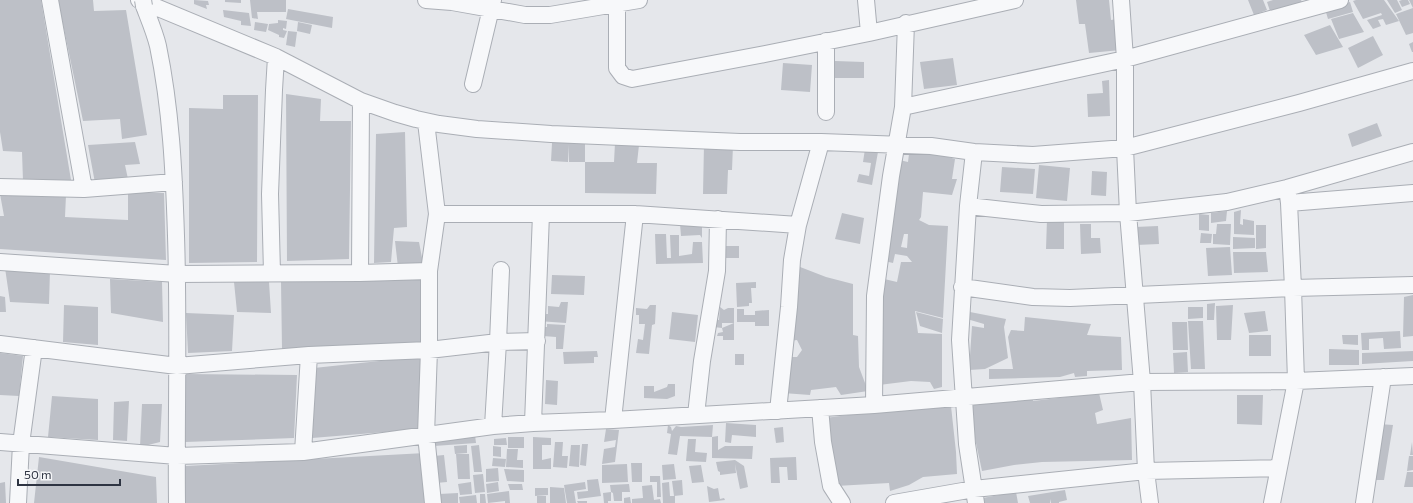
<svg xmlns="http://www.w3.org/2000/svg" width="1413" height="503" font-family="Commissioner,sans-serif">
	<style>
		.building { fill: #bdc0c7; fill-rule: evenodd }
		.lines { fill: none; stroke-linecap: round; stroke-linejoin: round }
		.street-casing { stroke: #aaaeb5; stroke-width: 18 }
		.street { stroke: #f7f8fa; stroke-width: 16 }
		.street-bridge-casing { stroke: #aaaeb5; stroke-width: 18; stroke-linecap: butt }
		.street-bridge { stroke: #f7f8fa; stroke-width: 16 }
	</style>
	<rect width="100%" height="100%" fill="#e5e7eb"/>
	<!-- building -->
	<path class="building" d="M0,0H41L71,180L23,181L22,152L3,151L0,132Z
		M58,0H93L94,11L126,10L147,135L122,139L120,119L83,121Z
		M194,0L208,1L209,5H206L207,9L194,4Z
		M225,0H241V3L225,2Z
		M250,0H286V12H257L258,19L252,18Z
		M1076,0H1109L1111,20L1117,19L1121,50L1089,53L1085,24H1079Z
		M1248,0H1263L1267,10L1254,15Z
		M1273,0H1301L1302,2L1270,11L1267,2Z
		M1356,0H1384L1399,21L1386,25L1383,19L1378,20L1381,26L1373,29L1367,20L1382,15L1381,13L1363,19L1353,1Z
		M1387,0H1397L1402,10L1395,13Z
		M1402,0H1408L1410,4L1402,7L1399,1Z
		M1409,0H1413V8Z
		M1350,2L1353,12L1328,19L1325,9Z
		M1413,8V33L1406,35L1396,14Z
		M288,9L333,17L332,28L286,19Z
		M223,10L249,13L251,26L241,25V21L224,17Z
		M1353,13L1364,32L1339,39L1331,19Z
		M278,20L287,21L286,29L283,28V30L287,31L284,38L279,37V35L268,30L269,24L278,23Z
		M255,22L268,24L266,32L254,30Z
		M298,22L312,25L310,34L297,31Z
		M1330,25L1343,47L1316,55L1304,35Z
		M288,31L297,32L295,47L286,45Z
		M1373,36L1383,55L1358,68L1348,48Z
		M1413,42V52H1412L1409,44Z
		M953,58L957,85L924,89L920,62Z
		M835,61L864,62V78H834Z
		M783,63L812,65L810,92L781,90Z
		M1109,80L1110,116L1088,117L1087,94L1103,93L1102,81Z
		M286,94L321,99L320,121H351L349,259L287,261Z
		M223,95H258L257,262L189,263V108L223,109Z
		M1377,123L1382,136L1352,147L1348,134Z
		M405,132L407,227L394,228L391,262L374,263L376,134Z
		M550,137L585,138V162H569V145L568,162L551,161L552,143Z
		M135,142L140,164L125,165L128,179L95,183L88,145Z
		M615,143L639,145L637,163H657L656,194L585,193V162H614Z
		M704,144L733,145L732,170H728L727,194H703Z
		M865,149L878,152L872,185L857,182L859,174L869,176L871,163L863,162Z
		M924,150L955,159L952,179H957L952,195L923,192L921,217L919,220L929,225L948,226L943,318L915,311L918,333L942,334V387L934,389L930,382L911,381L879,385L880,278L897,282L901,262H912L907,256L895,254L893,263L880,260L895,159L908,162L909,154ZM904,234H908L907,248L901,247Z
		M1039,165L1070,168L1067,201L1036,198Z
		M1002,167L1035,169L1033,194L1000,192Z
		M1092,171L1107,172L1106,196L1091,195Z
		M128,192L164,193L166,260L0,249V216H4L0,194L66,195L65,217L128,220Z
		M1241,210L1240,224L1243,225V219L1254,221V235L1234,234V212Z
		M1227,211L1226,221L1211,223V213Z
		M842,213L864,218L860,244L835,239Z
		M1199,214L1209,215V231L1199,230Z
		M1047,219L1064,220V249H1046Z
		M680,224H702V238L700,235L681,236Z
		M1080,224H1091V238H1100L1101,253L1081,254Z
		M1217,224H1231L1230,245L1213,244V234H1216Z
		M1256,225H1266V248L1256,249Z
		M1158,226L1159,244L1136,245L1135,227Z
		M1201,233L1212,234L1211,243H1200Z
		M655,234H666L667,258H671L670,235H679V256L692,254L693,242H702L703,263L656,264Z
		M1233,237L1255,238V248L1233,249Z
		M395,241L419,242L423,263L398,267Z
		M725,246H739V258H725Z
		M1230,247L1232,275L1208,276L1206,248Z
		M1233,252H1266L1268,272L1234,273Z
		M795,265L826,277L853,284V335L858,336L859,367L868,391L841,395L836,387L811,390L810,395L783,393L787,357H797L802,350L797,340L789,341Z
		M5,268L50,271L49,304L10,302Z
		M552,275L585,276L584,295L551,294Z
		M426,276L423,343L282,349L281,282Z
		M110,279L162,282L163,322L111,313Z
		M234,282H269L271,313L237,312Z
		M756,282V288H751L752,303H749V306L737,307L736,283Z
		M1413,295V336L1403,337L1404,297Z
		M0,296L5,297L6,312H0Z
		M561,302H568L566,323L538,321L543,314H548V306L559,307Z
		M1215,303L1214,320H1207V304Z
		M64,305L98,307V345L63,342Z
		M650,305H656L655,324L652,325L649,354L636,353L638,339L643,340L645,324H639V315H636V308L647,309Z
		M1233,305L1231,340H1217L1216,306Z
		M720,307L724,310L728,308H734V340H723V336H717L718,333L723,332L722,328L734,323H722V328L714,327V320H719Z
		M1188,307H1203V318L1188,319Z
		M737,309H744V315H755V311L769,310V326H755V322H737Z
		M1265,311L1268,331L1249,333L1244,313Z
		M672,312L698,315L695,342L669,339Z
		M916,312L943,319L942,333L920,326Z
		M970,312L1006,319L1004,327L1008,358L985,369L969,370L972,326L984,328V324L967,319Z
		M186,313L234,315L232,351L188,353Z
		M1025,317L1091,324L1087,335L1121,337L1122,370L1087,371V376L1075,377L1074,373L1060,377L989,379V369H1013L1008,337L1011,330L1024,331Z
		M1188,321H1203L1205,369H1191Z
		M1172,322H1187L1188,350H1173Z
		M547,324L565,325L563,349H556V337L543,336L544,327H547Z
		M1400,331L1401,348L1384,349L1383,338L1369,339V350H1362L1361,333Z
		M1249,335H1271V356H1249Z
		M1342,335H1358V345L1343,344Z
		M1329,349L1359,350V365H1329Z
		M597,351L598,357H594V363L564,364L563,352Z
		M1413,351V361L1362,364V353Z
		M1187,352L1188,372L1174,373L1173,353Z
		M0,353L23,356L19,396L0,395Z
		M735,354H744V365H735Z
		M426,356L422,429L312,438L314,368Z
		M186,374L297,375L294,438L185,442Z
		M546,380L558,381L557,405L545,404Z
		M668,384H675V396L667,399L644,398V386H654V392L667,387Z
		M1099,393L1103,410L1095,413L1097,424L1131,418L1132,460L1042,462L1014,465L982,471L967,401L1032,396L1033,401Z
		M1237,395H1263L1262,425L1237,424Z
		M52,396L98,399V440L48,437Z
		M129,401L127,441L113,440L114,402Z
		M142,404H162L160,442L140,447Z
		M951,406L956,452L957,474L923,477L909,485L890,491L889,483L836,486L825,418L887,410Z
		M726,423L756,425V437L732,435L731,443L725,442Z
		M1379,424L1393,425L1384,480H1372Z
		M668,425L671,427L672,431L676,426L681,427L713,425L712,437L680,436L677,455L668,454L671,434L667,433Z
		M783,427L784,442L776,443L774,428Z
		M606,429L619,430L615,462L602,464L604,449L615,447L616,440L604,442Z
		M475,435L476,443L434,446L433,437Z
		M718,436V450L725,446H753L752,459L712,458V437Z
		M508,437H524V448H508Z
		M533,437L551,438V445H542V460L551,458V469H533Z
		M506,438L507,445H494V439Z
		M688,439H696L695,452L707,453L706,462L686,461Z
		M555,442H563L562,456H568L567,468L553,467Z
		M1412,442L1413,455H1410Z
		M582,444H588L586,466L580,465Z
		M467,445V453L455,454L454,446Z
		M479,445L482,472H474L471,446Z
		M571,445H580L579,467L569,466Z
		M493,446L501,447V457L493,456Z
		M507,449H518L517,460H523V468L506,467Z
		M425,453L424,503H185V466Z
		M456,454H469L470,479H458Z
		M444,455L447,482L436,483L434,456Z
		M1409,456H1413V470L1407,471Z
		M39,457L156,477L157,503H34Z
		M796,457L797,480H788L787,467H779L780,483H771L770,458Z
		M493,458L506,459L505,467L492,466Z
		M735,460L744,466L748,487L740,489L735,464L736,473L720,475V472L718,471L716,462Z
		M631,463H642V482H632Z
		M627,464L628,482L602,483V465Z
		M674,464L676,479L663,480L662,465Z
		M701,465L704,482L692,483L689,466Z
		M498,468L499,481L486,482V469Z
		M504,469L524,470V482L507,481Z
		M1407,472H1413V487H1404Z
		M483,474L485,492L475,493L473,475Z
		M650,476H660L661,497H657V482H650Z
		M598,479L601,496L578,499L577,492L588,491L587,480Z
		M682,480L683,495L674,496L672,481Z
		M5,482L6,503H0V483Z
		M471,482L472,494L460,495L458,484Z
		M498,482L499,491L487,493L486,484Z
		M585,482L586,489L574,491L576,503H567L564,485Z
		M669,482L670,496H675V503H663L662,483Z
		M508,484H522L523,490H510Z
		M629,484L630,492H622V501H614L613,493L611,492L610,485Z
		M652,485L654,500L660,499L661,503H632V499L643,498L642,486Z
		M707,486L714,489L718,488L720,499L724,498L725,500L709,502Z
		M550,487L564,488L566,503H550Z
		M535,488H548V495L535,496Z
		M1065,490L1067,500L1059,502V503H1051L1050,499V503H1030L1028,496Z
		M509,491L510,503H505V501L488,503L487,494Z
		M611,492V501H608V503H604L603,493Z
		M1016,492L1018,503H977V499Z
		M458,493V503H440L439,494Z
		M480,494H485L486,503H480Z
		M476,495L477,503H460L459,497Z
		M537,496H546V503H537Z
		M630,497L631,503H624V498Z
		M577,501H587V503H578Z"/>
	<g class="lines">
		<defs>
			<path id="street" d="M50,0L84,189
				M139,0L276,57L361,101L395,113L416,119L439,124L477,129L551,134L740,142H821L931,146L974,152L1033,155L1125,148L1299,103L1413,71
				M426,0L452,2L525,15H550L639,0
				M617,0V68L623,76L632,79L765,54L869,33L1015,0
				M866,0L869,33
				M1121,0L1125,59V148L1128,213L1142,382L1146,471L1150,503
				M144,6C149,19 155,33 158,46C171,109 174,172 176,236C179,325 176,414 177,503
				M826,41V112
				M473,84L493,0
				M903,107L1125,59L1340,0
				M426,122L437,214L429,271V350L426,435L433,503
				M974,152L968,206L960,340L967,444L976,503
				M0,187L84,189L174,182
				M1289,203L1413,193
				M968,206L1041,214L1128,213L1227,202L1287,188L1413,152
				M437,214H635L798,225
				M0,262L177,274L360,273L429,271
				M272,273L270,194L274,90L276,57
				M360,273L361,101
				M962,287L1033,297L1070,298L1293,288L1413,285
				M0,344L177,366L309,355L429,350L498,342L537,341
				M874,405L875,296L891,176L903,107L906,23
				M820,408L823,442L831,486L842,503
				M778,411L789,307L792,260L798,225L821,142
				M696,415L702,361L717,271L718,219
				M613,420L635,214
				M533,423L541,214
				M493,426L498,342L501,270
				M0,442L177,456L303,452L493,426L533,423L613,420L874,405L1142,382L1296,381L1413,376
				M303,452L309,355
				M18,503L21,444L34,348
				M894,503L974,489L1146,471L1278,468
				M1272,503L1296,381L1293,288L1289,203L1287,188
				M1364,503L1383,377"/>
		</defs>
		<!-- street casing -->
		<use href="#street" class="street-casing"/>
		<!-- street -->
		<use href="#street" class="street"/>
		<defs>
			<path id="street-bridge" d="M143,0L144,6"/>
		</defs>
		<!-- street-bridge casing -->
		<use href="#street-bridge" class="street-bridge-casing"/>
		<!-- street-bridge -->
		<use href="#street-bridge" class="street-bridge"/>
	</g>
	<!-- scale -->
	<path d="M18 479v6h102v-6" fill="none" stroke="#2e3442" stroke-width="2"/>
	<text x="24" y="479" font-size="12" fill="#2e3442" stroke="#f5f6f8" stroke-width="3" paint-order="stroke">50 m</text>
</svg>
